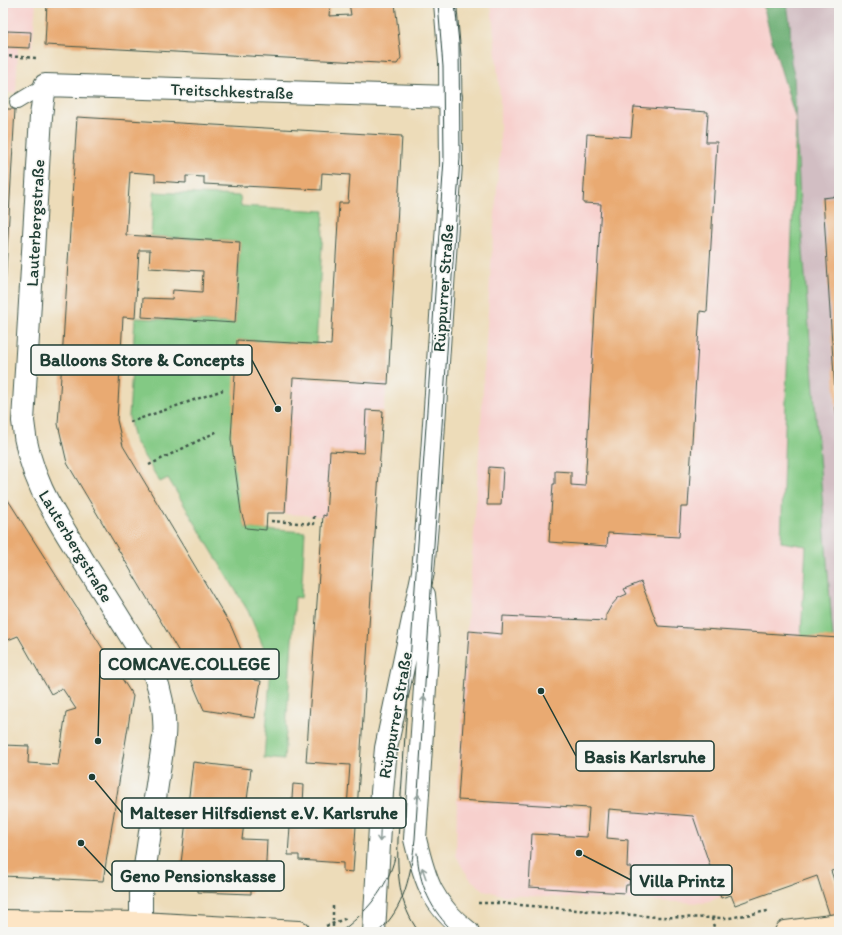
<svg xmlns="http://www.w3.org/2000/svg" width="842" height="935" font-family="Itim,sans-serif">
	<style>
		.built { fill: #f7d0cd }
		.industrial { fill: #d2bec3 }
		.green { fill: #83c984; stroke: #51835c }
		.forest { fill: #6aad72; stroke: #447553 }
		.building { fill: #e9aa72 }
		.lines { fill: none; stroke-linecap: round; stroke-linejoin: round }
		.service-casing { stroke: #3e5548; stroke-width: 16 }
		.minor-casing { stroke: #3e5548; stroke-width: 24 }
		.tertiary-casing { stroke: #3e5548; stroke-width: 24 }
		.secondary-casing { stroke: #3e5548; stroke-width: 24 }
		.path { stroke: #3e5548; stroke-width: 2.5; stroke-dasharray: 3 3; stroke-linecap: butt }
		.service { stroke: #fff; stroke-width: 14 }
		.minor { stroke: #fff; stroke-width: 22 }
		.tertiary { stroke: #fff; stroke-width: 22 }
		.secondary { stroke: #fde5c5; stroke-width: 22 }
		.tram { stroke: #1f3d34; stroke-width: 1 }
		.oneway { stroke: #8f9e9a }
		.labels { text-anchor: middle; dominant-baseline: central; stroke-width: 3; stroke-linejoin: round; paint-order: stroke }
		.street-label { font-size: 17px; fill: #1f3d34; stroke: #f6f6f2 }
		.leader { fill: none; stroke: #1f3d34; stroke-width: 1.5 }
		.callout-dot { fill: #1f3d34; stroke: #f6f6f2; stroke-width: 1.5 }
		.callout { fill: #f6f6f2; stroke: #1f3d34; stroke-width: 1.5 }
		.callout-label { font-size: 18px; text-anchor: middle; font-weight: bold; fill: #1f3d34 }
	</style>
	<rect width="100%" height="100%" fill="#f6f6f2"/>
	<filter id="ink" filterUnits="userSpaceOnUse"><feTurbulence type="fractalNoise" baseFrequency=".025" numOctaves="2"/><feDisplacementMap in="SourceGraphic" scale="8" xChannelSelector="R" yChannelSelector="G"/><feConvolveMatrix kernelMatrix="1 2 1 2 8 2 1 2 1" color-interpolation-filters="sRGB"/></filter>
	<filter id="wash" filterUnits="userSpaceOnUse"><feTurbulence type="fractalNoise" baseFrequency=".012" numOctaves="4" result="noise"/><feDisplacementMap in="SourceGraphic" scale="16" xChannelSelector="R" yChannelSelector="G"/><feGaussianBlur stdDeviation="0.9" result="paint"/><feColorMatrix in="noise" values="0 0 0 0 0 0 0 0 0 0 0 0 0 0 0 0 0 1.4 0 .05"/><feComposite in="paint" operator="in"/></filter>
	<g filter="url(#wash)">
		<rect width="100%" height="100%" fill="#eddcb9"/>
		<!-- built -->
		<path class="built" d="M3,3H36L32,48H18L16,93H3Z
			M491,3H763L770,34L796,120L781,542L806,546L801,636L839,638V857L703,903L502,895L484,890L471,880L462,867L456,855L457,796L469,592L474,532L490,279L500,149V97Z
			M237,340L390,349L388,384L383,411L376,519L267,513Z"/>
		<!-- industrial -->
		<path class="industrial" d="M787,3H839V638H833L801,224L794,74L791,62L790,25Z"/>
		<!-- green -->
		<path class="green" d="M796,120L801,224L833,638L801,636L806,546L781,542Z
			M154,192L240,196L241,206L324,211L316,345L238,340L241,511L246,528L305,532L301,598L295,597L284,760L264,758L271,665L248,611L168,478L160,482L134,440L129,417L135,318L235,323L240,242L151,236Z"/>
		<!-- forest -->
		<path class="forest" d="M763,3H787L790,25L791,62L794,74L796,120L770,34Z"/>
		<g id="blocks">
			<!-- building -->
			<path class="building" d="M47,3H330L329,16L351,15L349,3H395L401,58L397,64L45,45Z
				M7,31L31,32L30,48L6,47Z
				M634,107L708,112L706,142H717L707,312L700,311L688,507H681L679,537L608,533L607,546L549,542L553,484H555V471L571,472V485L585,486L601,204L583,203L587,134L631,137Z
				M3,109H15L4,306H3Z
				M77,117L402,136L388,384L293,378L285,513H267L266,530L246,528L241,511L231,439L237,340L331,345L339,203H348L350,175L322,173L321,190L204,184V177L186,176V183L155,181V174L130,172L126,235L240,242L235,323L142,317L143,298L172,299L173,290L202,292L203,271L149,268L150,250H139L135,318L123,317L117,420L123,446L231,626L254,680L261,681L255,718L204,710L179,652L67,463L58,424Z
				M839,196V441H838L823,198Z
				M366,410L383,411L353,872L343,871V863L299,860V855H288L293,784L304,785L303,804L347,808L350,765L306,762L323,515L326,516L330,451L364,453Z
				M489,467L503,468L501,505H487Z
				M8,500L133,696L103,881L3,876V745L29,746L28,763L58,765L66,712L76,709L62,688L51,694L18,636L3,642V502Z
				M641,582L658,626L839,638V869L831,871L839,895V932H835L817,876L735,905L731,895L721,898L693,816L609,809L607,838L628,840L627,867H631L629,885H626L625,893L529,887L532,834L587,837L589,808L458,800L469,631L502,634L503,616L606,621V615L611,606L618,598L627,594L624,589Z
				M193,762L251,769L242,839L267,840L265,883H251V894L198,892V882L179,880Z"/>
		</g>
	</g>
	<g filter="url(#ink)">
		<use href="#blocks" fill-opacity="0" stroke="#3e5548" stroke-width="1"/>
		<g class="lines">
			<defs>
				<path id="service" d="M17,102L45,85"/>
				<path id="minor" d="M141,923V894L164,737C166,714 162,695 154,673C132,639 111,604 89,570C59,521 28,480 23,421L41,116L45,85L451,97"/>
				<path id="tertiary" d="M424,595L428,641L415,839C425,881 432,905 468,932
					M374,932L382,792L386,748L423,572L429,500L451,164L450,62L445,3"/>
				<path id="secondary" d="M3,921L141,923L299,932
					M786,932L839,925"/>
			</defs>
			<!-- service casing -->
			<use href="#service" class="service-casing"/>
			<!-- minor casing -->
			<use href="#minor" class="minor-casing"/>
			<!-- tertiary casing -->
			<use href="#tertiary" class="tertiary-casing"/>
			<!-- secondary casing -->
			<use href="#secondary" class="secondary-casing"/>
			<!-- path -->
			<path class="path" d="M3,56L38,58
				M133,349L225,355
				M130,422L223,390
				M149,465L218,431
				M271,521L314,524V515
				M478,903H498L656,917L729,918L768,911
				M333,906V932
				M712,918L715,932
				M326,926L347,918"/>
			<!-- service -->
			<use href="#service" class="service"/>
			<!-- minor -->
			<use href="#minor" class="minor"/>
			<!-- tertiary -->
			<use href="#tertiary" class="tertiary"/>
			<!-- secondary -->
			<use href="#secondary" class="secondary"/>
			<!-- tram -->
			<path class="tram" d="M417,853C419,884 431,911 454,932
				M340,932C365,914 388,888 395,857
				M378,932C405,909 411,873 415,839L433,560L460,158L459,43L455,3
				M419,932C398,904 397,873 398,839L444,159L443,67L438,3"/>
		</g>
		<!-- one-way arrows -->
		<defs><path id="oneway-shaft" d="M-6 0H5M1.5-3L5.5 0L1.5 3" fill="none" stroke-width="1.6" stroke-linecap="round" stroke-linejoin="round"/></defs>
		<g class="oneway">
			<use href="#oneway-shaft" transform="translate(424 702) rotate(-86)"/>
			<use href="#oneway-shaft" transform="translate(418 800) rotate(-87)"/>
			<use href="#oneway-shaft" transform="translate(380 836) rotate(93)"/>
			<use href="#oneway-shaft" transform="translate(424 873) rotate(-109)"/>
		</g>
	</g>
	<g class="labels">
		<!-- street labels -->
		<g class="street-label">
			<text transform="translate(232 91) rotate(2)">Treitschkestraße</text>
			<text transform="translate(35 223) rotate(-87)">Lauterbergstraße</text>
			<text transform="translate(443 288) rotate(-86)">Rüppurrer Straße</text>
			<text transform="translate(76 546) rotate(59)">Lauterbergstraße</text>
			<text transform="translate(395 715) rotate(-80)">Rüppurrer Straße</text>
		</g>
	</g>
	<!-- callouts -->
	<path class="leader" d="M278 409L252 360M98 741L100 664M541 691L576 756M92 777L122 813M81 843L112 876M579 853L631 880"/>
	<g class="callout-dot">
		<circle cx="278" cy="409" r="4"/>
		<circle cx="98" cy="741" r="4"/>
		<circle cx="541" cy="691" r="4"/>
		<circle cx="92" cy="777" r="4"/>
		<circle cx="81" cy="843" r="4"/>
		<circle cx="579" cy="853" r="4"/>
	</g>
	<g class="callout">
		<rect x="31" y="345" width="221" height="30" rx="4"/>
		<rect x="100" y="649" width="179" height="30" rx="4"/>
		<rect x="576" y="741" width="138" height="30" rx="4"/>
		<rect x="122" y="798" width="284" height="30" rx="4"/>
		<rect x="112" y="861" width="172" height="30" rx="4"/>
		<rect x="631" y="865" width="101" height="30" rx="4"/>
	</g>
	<g class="callout-label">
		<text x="142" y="366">Balloons Store &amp; Concepts</text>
		<text x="189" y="670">COMCAVE.COLLEGE</text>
		<text x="645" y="763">Basis Karlsruhe</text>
		<text x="264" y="819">Malteser Hilfsdienst e.V. Karlsruhe</text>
		<text x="198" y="882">Geno Pensionskasse</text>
		<text x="682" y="887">Villa Printz</text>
	</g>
	<!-- margin -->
	<rect width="842" height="935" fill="none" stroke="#f6f6f2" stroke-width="16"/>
</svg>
